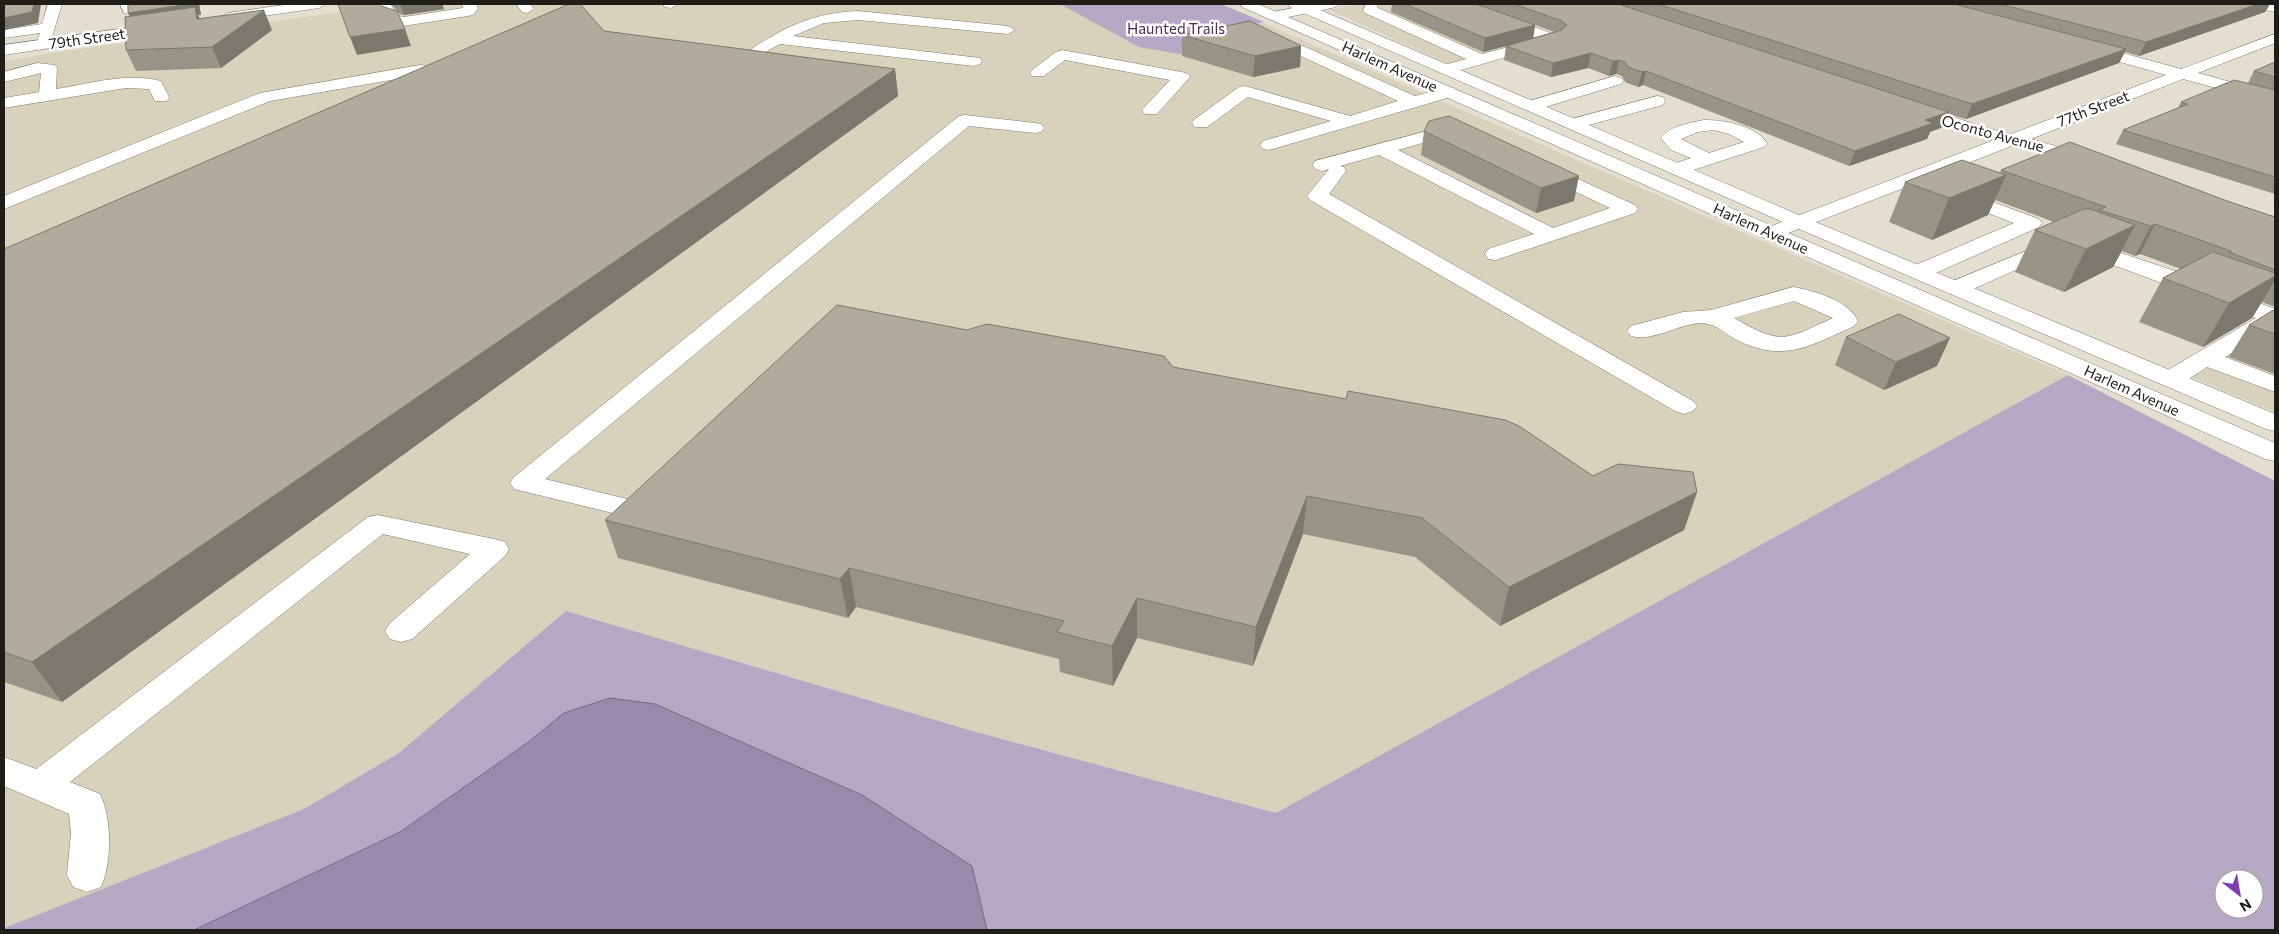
<svg xmlns="http://www.w3.org/2000/svg" width="2279" height="934" font-family="Commissioner,sans-serif">
	<style>
		.built { fill: #d8d1bb }
		.green { fill: #b5a8c5; fill-rule: evenodd }
		.water { fill: #9989ac; stroke: #74697f }
		.lines { fill: none; stroke-linecap: round; stroke-linejoin: round }
		.minor-casing { stroke: #807c6e; stroke-width: 1 }
		.major-casing { stroke: #807c6e; stroke-width: 1 }
		.minor { fill: #fff; fill-rule: evenodd }
		.major { fill: #fff; fill-rule: evenodd }
		.wall { fill: #979386; fill-rule: evenodd }
		.shaded-wall { fill: #7b786d }
		.building { fill: #b0ab9c; stroke: #7b786d }
		.labels { text-anchor: middle; dominant-baseline: central; stroke-width: 5; stroke-linejoin: round; paint-order: stroke }
		.far-park-label { font-size: 15px; fill: #482f5f; stroke: #fff }
		.far-street-label { font-size: 15px; fill: #1f1d17; stroke: #fff }
	</style>
	<rect width="100%" height="100%" fill="#e3decf"/>
	<!-- built -->
	<path class="built" d="M396,4H1220L2068,375L1276,813L976,732L566,611L399,753L304,809L4,928V62L45,54Z
		M1358,4H1461L1562,41L1458,68L1330,10Z
		M2275,328V412L2191,377Z"/>
	<!-- green -->
	<path class="green" d="M1060,4H1221L1264,22L1241,27L1250,38L1179,54L1139,47Z
		M2068,375L2275,481V930H987L972,866L862,795L655,704L564,713L527,743L400,832L194,930H4V928L304,809L399,753L566,611L976,732L1276,813ZM2224,879H2254V909H2224Z"/>
	<!-- water -->
	<path class="water" d="M610,698L655,704L862,795L972,866L987,930H194L400,832L527,743L564,713Z"/>
	<g class="lines">
		<defs>
			<path id="minor" d="M48,4H62L49,47H39L36,44L40,33L4,38V30L42,24Z
				M120,4H183L176,8L129,14L124,13Z
				M376,4H390L399,16L404,17L463,8L462,4H476L478,8L473,15L468,16L403,26L389,22Z
				M516,4H530L534,9L527,13L522,12Z
				M663,4H678L671,8L665,7Z
				M1312,4H1338L1336,7L1274,20L1267,16L1269,13Z
				M1366,4H1376L1378,8L1482,54L1539,39L1452,7L1450,4H1470L1559,36L1562,39L1559,42L1447,74L1441,72L1439,69L1441,66L1466,59L1365,13L1363,10Z
				M2248,4H2275V12L2250,7Z
				M858,11L1008,26L1015,30L1008,34L858,20L824,23L793,36L980,58L982,61L980,64L974,66L780,44L758,56L753,54L750,51C755,45 763,42 769,38C797,21 825,12 858,11Z
				M1267,30L1415,96L1448,87L1454,88L1456,92L1454,96L1269,150L1263,149L1260,145L1263,141L1331,121L1248,97L1207,127H1195L1192,123L1195,119L1239,87L1245,86L1350,116L1398,101L1262,38L1259,35L1262,32Z
				M2275,34V43L2198,73L2275,94V104L2183,79L2031,139L2093,157L2095,161L2093,165L2086,167L2079,165L2014,145L1778,237L1771,239L1764,237L1761,233L1764,229L1994,140L1971,135L1904,112L1901,108L1904,104H1916L1983,127L2011,134L2166,75L2081,51L2078,48L2081,45L2086,43L2181,69Z
				M1062,50L1182,72L1188,74L1190,77L1157,114H1145L1142,110L1170,80L1065,60L1044,76H1032L1030,73L1032,70L1056,52Z
				M37,63L55,65L57,68L56,89C89,84 127,72 161,81L169,97L167,101H155L149,89L126,88L4,108V98L39,92L41,73L4,82V72Z
				M420,65L455,69L457,72L455,75L447,78L420,75L270,101L4,209V196L260,93Z
				M1615,76L1621,78L1623,81L1621,84L1532,111L1526,110L1523,106L1526,102Z
				M1657,96L1663,97L1665,101L1663,105L1574,129L1568,128L1565,124L1568,120Z
				M965,115L1035,123L1041,124L1044,128L1041,132L1035,133L969,126L545,479L635,501L639,507L635,513L625,516L514,489L510,483L514,477L959,116Z
				M1704,120C1724,120 1755,125 1767,143L1764,147L1684,173L1677,175L1670,173L1668,169L1670,165L1691,158L1671,150L1661,138C1669,126 1690,123 1704,120ZM1714,130L1729,134L1744,142L1709,153L1681,139L1698,132Z
				M1457,123L1463,124L1468,130L1465,134H1454L1398,150L1553,228L1610,208L1536,173L1534,169L1536,165L1543,163L1635,205L1638,209L1635,213L1496,260L1488,259L1485,254L1488,249L1534,234L1379,155L1340,166L1344,167L1346,171L1329,194L1693,401L1697,406L1693,411L1684,414L1675,411L1310,200L1307,196L1329,169L1322,171L1315,169L1313,165L1315,161Z
				M1958,189L2039,219L2042,223L2039,227L1927,277L1919,279L1911,277L1908,272L1911,267L2014,223L1951,199L1948,195L1951,191Z
				M2060,237L2079,239L2178,272L2275,309V326L2225,357L2275,376V392L2207,367C2193,376 2179,389 2161,384L2158,379L2161,374L2256,318L2070,249H2063L1964,293L1956,295L1948,293L1945,288L1948,283Z
				M1793,287C1815,291 1848,300 1858,321L1854,326C1813,345 1783,363 1739,341C1726,335 1716,323 1701,323C1678,324 1653,342 1631,336L1627,331L1631,326L1683,312L1711,310ZM1794,301L1833,318C1784,340 1783,346 1734,318Z
				M378,515L494,539L505,542L509,549L505,556L412,639L401,642L390,639L385,631L390,623L470,554L383,534L70,782L100,794C112,818 112,863 101,887L87,892L73,887L67,875L71,833L69,814L4,786V757L36,769L368,517Z"/>
			<path id="major" d="M291,4H326L319,8L228,21L221,17L228,13Z
				M1240,4H1258L2275,443V461L2265,459L1242,7Z
				M1288,4H1306L1806,218L2275,414V431L2266,429L1792,226L1290,7Z
				M163,23L170,27L168,30L4,55V45Z"/>
		</defs>
		<!-- minor casing -->
		<use href="#minor" class="minor-casing"/>
		<!-- major casing -->
		<use href="#major" class="major-casing"/>
		<!-- minor -->
		<use href="#minor" class="minor"/>
		<!-- major -->
		<use href="#major" class="major"/>
	</g>
	<!-- wall -->
	<path class="wall" d="M128,4H199L201,15H198L200,19L272,30L221,68L136,71L126,50L130,16Z
		M391,4H442L444,9L404,15L400,14Z
		M1392,4H2270L2265,12L2139,56L2125,52L2119,63L1966,119L1948,114L1943,127L1930,132L1927,139L1849,166L1643,85L1638,87L1625,82L1622,76L1616,74L1609,76L1588,68L1551,77L1504,60L1506,46L1510,45L1483,52L1391,12ZM1535,25L1554,32L1533,38Z
		M604,31L895,69L898,96L62,702L4,682V249Z
		M1182,35L1301,46L1300,67L1253,77L1182,56Z
		M2275,62V194L2116,144L2123,130L2178,108L2181,102L2248,83L2254,71Z
		M1424,131L1574,201L1536,213L1421,155Z
		M2001,170L2230,202L2275,217V307L2262,302L2252,318L2203,347L2139,322L2163,278L2181,269L2140,254L2135,256L2122,251L2113,267L2064,292L2015,272L2035,230L2054,222L1995,200L1988,215L1932,240L1889,222L1905,182L2000,173Z
		M2275,309V374L2229,357L2249,325Z
		M1846,337L1937,366L1884,390L1835,365Z
		M1173,367L1593,476L1697,492L1684,530L1500,626L1415,557L1303,534L1253,666L1137,638L1113,686L1060,672L1059,659L856,607L848,618L618,558L605,520Z"/>
	<!-- shaded-wall -->
	<path class="shaded-wall" d="M34,4H41L38,23L4,30V18Z
		M191,4H199L201,15H198L204,27L134,25L128,13Z
		M400,4H442L444,9L404,15Z
		M2258,4H2270L2265,12L2139,56L2146,42Z
		M264,10L272,30L221,68L212,47Z
		M1535,25L1533,39L1483,52L1485,38Z
		M405,29L411,46L357,55L350,37Z
		M1301,46L1300,67L1253,77L1255,56Z
		M2126,49L2119,63L1966,119L1972,104Z
		M1591,53L1588,68L1551,77L1553,63Z
		M1619,60L1616,74L1609,76L1613,61Z
		M895,69L898,96L62,702L32,662Z
		M1646,71L1643,85L1638,87L1642,72Z
		M1949,112L1943,127L1930,132L1927,139L1849,166L1855,151L1925,120Z
		M2006,175L1988,215L1932,240L1949,198Z
		M1579,176L1574,201L1536,213L1541,188Z
		M2155,224L2140,254L2135,256L2151,226Z
		M2135,225L2113,267L2064,292L2086,249Z
		M2275,276V280L2252,318L2203,347L2229,303Z
		M1950,338L1937,366L1884,390L1896,362Z
		M1697,492L1684,530L1500,626L1509,587Z
		M1307,496L1303,534L1253,666L1256,627Z
		M849,568L856,607L848,618L840,579Z
		M1137,598V638L1113,686L1112,646Z"/>
	<!-- building -->
	<path class="building" d="M4,4H34L32,12L4,18Z
		M128,4H191L128,13Z
		M338,4H380L381,6L397,11L405,29L350,37Z
		M569,4H580L604,31L895,69L32,662L4,652V249Z
		M1405,4H1476L1535,25L1485,38Z
		M1514,4H1618L1949,112L1925,120L1933,123L1855,151L1646,71L1642,72L1628,67L1625,62L1619,60L1613,61L1591,53L1553,63L1506,46L1562,30L1567,25L1562,21Z
		M1658,4H1954L2126,49L1972,104Z
		M2000,4H2258L2146,42Z
		M195,7L197,19L264,10L212,47L126,50L125,17Z
		M1250,21L1301,46L1255,56L1182,35Z
		M2275,62V77L2254,71Z
		M2234,80L2275,90V177L2123,130L2188,104L2181,102Z
		M1449,116L1579,176L1541,188L1424,131L1429,121Z
		M2070,142L2230,202L2275,217V270L2229,252L2231,251L2155,224L2151,226L2099,210L2106,207L2001,170Z
		M1962,160L2006,175L1949,198L1905,182Z
		M2084,209H2090L2135,225L2086,249L2035,230Z
		M2213,252L2275,273V276L2229,303L2163,278Z
		M837,305L967,330L987,324L1164,356L1173,367L1346,399L1348,391L1505,420L1519,426L1593,476L1618,464L1693,472L1697,492L1509,587L1422,518L1307,496L1256,627L1137,598L1112,646L1057,632L1064,621L849,568L840,579L605,520Z
		M2275,309V334L2249,325Z
		M1899,314L1950,338L1896,362L1846,337Z"/>
	<g class="labels">
		<!-- far-park labels -->
		<g class="far-park-label">
			<text x="1176" y="28">Haunted Trails</text>
		</g>
		<!-- far-street labels -->
		<g class="far-street-label">
			<text transform="translate(87 38) rotate(-8)">79th Street</text>
			<text transform="translate(1390 66) rotate(24)">Harlem Avenue</text>
			<text transform="translate(2093 108) rotate(-21)">77th Street</text>
			<text transform="translate(1993 133) rotate(15)">Oconto Avenue</text>
			<text transform="translate(1761 228) rotate(24)">Harlem Avenue</text>
			<text transform="translate(2132 390) rotate(24)">Harlem Avenue</text>
		</g>
	</g>
	<!-- border -->
	<rect width="2279" height="934" fill="none" stroke="#1f1d17" stroke-width="10"/>
	<!-- north arrow -->
	<g transform="translate(2239 894) rotate(149)"><circle r="24" fill="#ffffff" stroke="#a5a5a2"/>
	<path d="M0-4L9 19L0 12L-9 19Z" fill="#7e3eb3"/>
	<text y="-8" font-size="14" font-weight="bold" text-anchor="middle" fill="#1f1d17">N</text>
	</g>
</svg>
